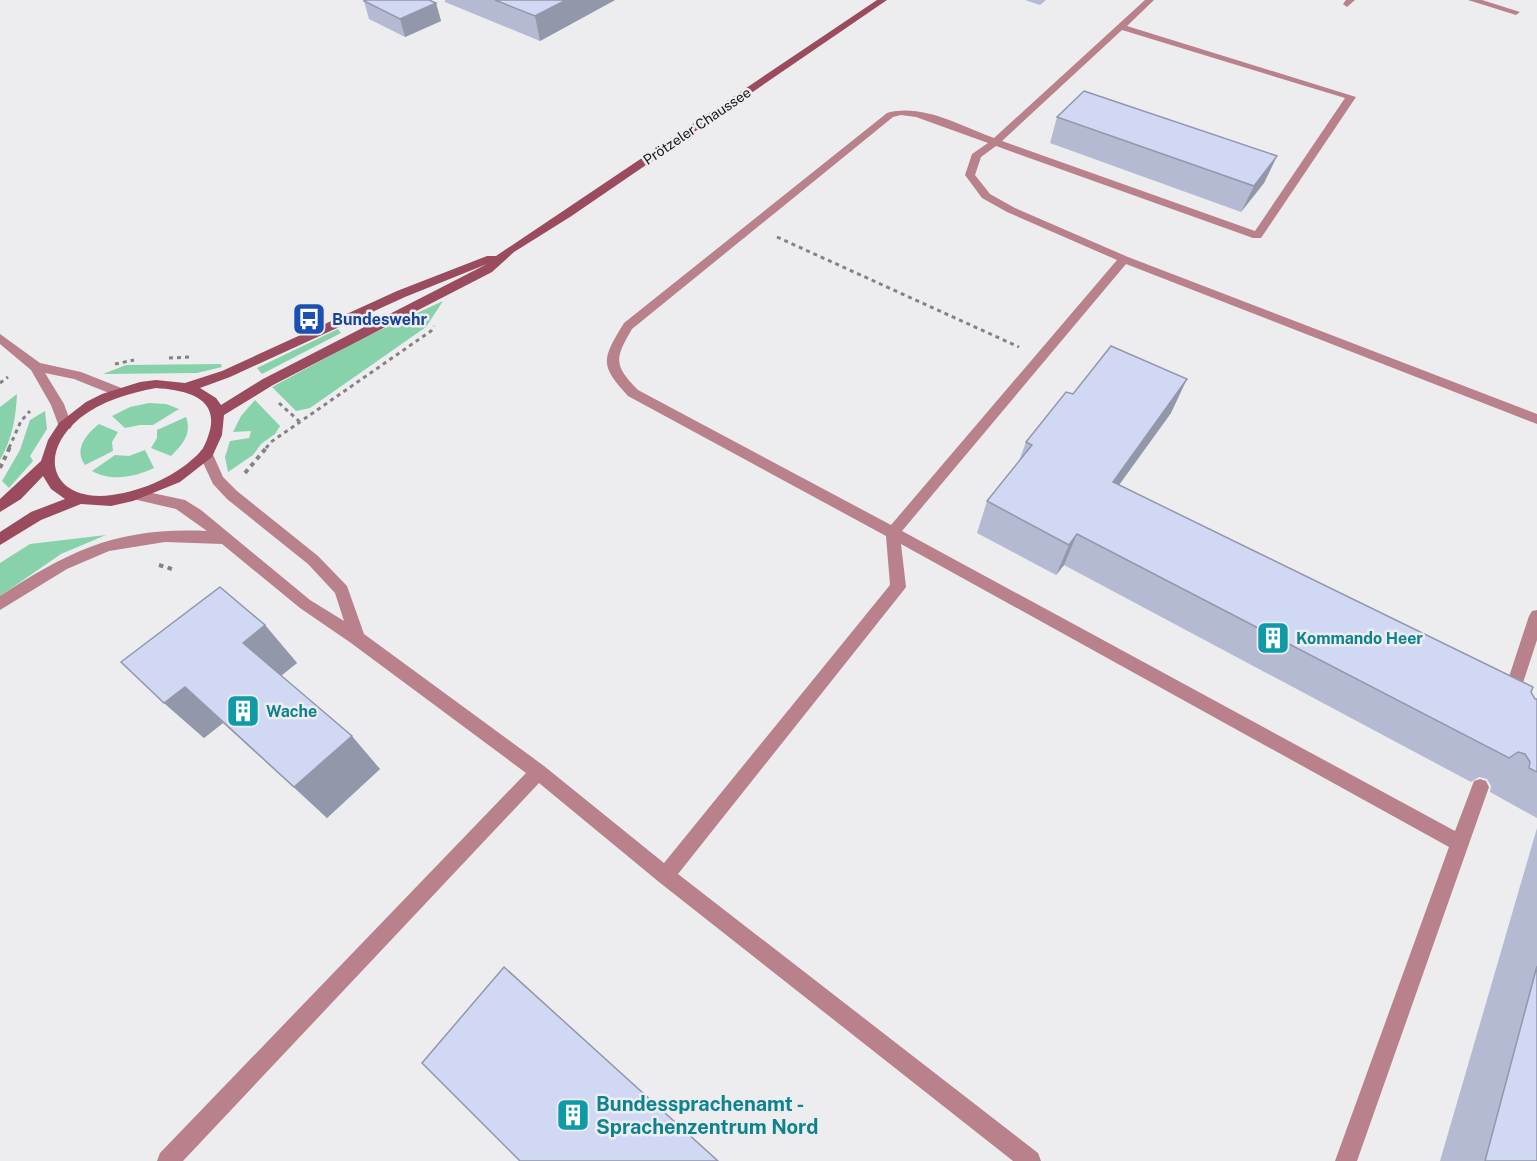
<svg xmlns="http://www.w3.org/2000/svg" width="1537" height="1161" font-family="'Public Sans',sans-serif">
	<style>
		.green { fill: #88d2ab }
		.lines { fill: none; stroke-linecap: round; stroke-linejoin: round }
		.path-far1 { stroke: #838384; stroke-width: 3; stroke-dasharray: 4 4; stroke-linecap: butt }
		.path { stroke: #838384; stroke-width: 4; stroke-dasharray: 4.5 4.5; stroke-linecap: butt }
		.service { fill: #b9818b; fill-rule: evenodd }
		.secondary { fill: #9a4b5d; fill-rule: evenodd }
		.wall { fill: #b4bad1 }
		.shaded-wall { fill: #9297aa }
		.building { fill: #d1d8f3; stroke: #9297aa; stroke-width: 1.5 }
		.labels { text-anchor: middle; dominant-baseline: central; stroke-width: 5; stroke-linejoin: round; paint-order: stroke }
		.far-street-label { font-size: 14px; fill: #161617; stroke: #ededef }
		.transit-label { font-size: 16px; font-weight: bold; fill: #164399; stroke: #ededef; text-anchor: start }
		.culture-label { font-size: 16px; font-weight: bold; fill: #0d838f; stroke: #ededef; text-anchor: start }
		.near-culture-label { font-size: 20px; font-weight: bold; fill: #0d838f; stroke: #ededef; text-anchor: start }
	</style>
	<rect width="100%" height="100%" fill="#ededef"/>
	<!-- green -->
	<path class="green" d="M443,301L426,327L310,408L296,411L272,387L359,340Z
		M338,329L341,333L262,374L257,368Z
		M221,364L222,367L197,373L103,374L126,365Z
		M17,394C16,417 12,440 0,460V407Z
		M255,400L280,426L275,434L261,444L253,455L228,472L225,457L230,441L249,438L251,431L233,432L241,416Z
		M149,403L166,404L179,409L153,425H140L125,428L112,416L130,407Z
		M45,411L47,429L30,456L33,461L9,488L2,481L20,450L30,420Z
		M186,417C192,434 183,444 171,456L151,448L157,438V430Z
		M99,424L118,432L112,442L113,451L85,465C73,450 87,433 99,424Z
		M145,450L154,468C135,477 111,482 92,471L115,455L129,456Z
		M106,535L61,554L0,596V563L30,544Z"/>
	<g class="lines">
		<!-- path-far1 -->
		<path class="path-far1" d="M777,237L1019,347
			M169,358L191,357
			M115,364L134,360
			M0,383L8,377
			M279,403L300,422
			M9,448L21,421L30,411
			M266,448L271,442L431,331L434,326"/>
		<!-- path -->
		<path class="path" d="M0,468L10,447
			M245,473L267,447
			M159,565L175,570"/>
		<!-- service -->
		<path class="service" d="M1145,0H1154L1127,26L1356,97L1261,238H1253L996,146L981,157L975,175L990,194L1015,208L1128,257L1537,414V424L1126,264L902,531L1455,831L1474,781L1480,779L1486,781L1489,787L1357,1161H1335L1449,847L901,544L906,587L903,591L678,874L1038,1153L1041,1161H1013L659,882L539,783L183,1161H157L160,1153L526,773L351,643L300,608L222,544L165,542L109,551L67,569L0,610V596C72,549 119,527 207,531L176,509L133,499L131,495L133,491L138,490L185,500L201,510L310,600L344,621L335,593L308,564L227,499L213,484L199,454L201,450H211L223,477L237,491L318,556L347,586L364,634L544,766L664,863L890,585L886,536L628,396C599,365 602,359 624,323L887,113C922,103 961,126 994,138ZM1122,30L1345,98L1255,231L1002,141ZM901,115L916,117L988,143L972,154L965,175L982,198L1007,212L1117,260L891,525L638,390C613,365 615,358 632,329L893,117Z
			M1346,0H1355L1347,7L1343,4Z
			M1468,0H1482L1520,12L1516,15Z
			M0,334L40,363L81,372L124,389L125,392L119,397L74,379L45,373L64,404L72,426L70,429H60L51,405L31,370L0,344Z
			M1537,610V640L1518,698L1516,703L1510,705L1504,703L1502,698L1529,616L1532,611Z"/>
		<!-- secondary -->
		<path class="secondary" d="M877,0H887L570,217L514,252L492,272L273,385L224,415L222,435L212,457L180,482L133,501L111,506L81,504L41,520L0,545V532L31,512L65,499L51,489L43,476L21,499L0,512V499L41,461L48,440L59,423L86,402L102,394L140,382L156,380L185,383L222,371L397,291L487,256H496ZM487,264L263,379L221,405L216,398L200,388L230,377L405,297ZM156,388C183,390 218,396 210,430C208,437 205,446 201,451C179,475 143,491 112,495C53,503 35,455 80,418C102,401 129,393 156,388Z"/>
	</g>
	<!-- wall -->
	<path class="wall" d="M445,0H615L540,41L445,2Z
		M1025,0H1046L1040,5Z
		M364,1L436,3L441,21L405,37L369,19Z
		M1057,117L1277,156L1264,183L1241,212L1050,143Z
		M1073,394L1171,413L1119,485L1531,692L1535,699H1537V818L1490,792L1491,786L1487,779L1479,777L1471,782L1064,565L1056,575L977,533L987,501L1019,461L1026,442Z
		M265,625L297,663L281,675L380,769L327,818L223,723L204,738L164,703Z
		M1537,828V1161H1440Z"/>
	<!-- shaded-wall -->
	<path class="shaded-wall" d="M566,0H615L540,41L535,16Z
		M436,3L441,21L405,37L400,19Z
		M1277,156L1264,183L1241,212L1254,186Z
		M1187,379L1171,413L1098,514L1113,482Z
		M1077,534L1064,565L1056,575L1069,545Z
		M265,625L297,663L276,680L243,643Z
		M185,687L223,723L204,738L164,703Z
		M352,736L380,769L327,818L294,787Z"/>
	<!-- building -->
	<path class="building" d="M367,0H429L436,3L400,19L364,1Z
		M495,0H566L535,16Z
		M1084,91L1277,156L1254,186L1057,117Z
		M1111,346L1187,379L1113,482L1533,687L1531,692L1535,699H1537V772L1529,768L1530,762L1525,754L1518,752L1509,758L1077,534L1069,545L987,501L1032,445L1026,442L1066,392L1073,394Z
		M220,587L265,625L243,643L352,736L294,787L185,687L164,703L121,662Z
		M1537,966V1161H1485Z
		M504,967L718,1161H520L422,1063Z"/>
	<!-- icons -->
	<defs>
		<symbol id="bus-square" viewBox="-11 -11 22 22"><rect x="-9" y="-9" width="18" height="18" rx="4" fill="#1a4fb4" stroke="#ededef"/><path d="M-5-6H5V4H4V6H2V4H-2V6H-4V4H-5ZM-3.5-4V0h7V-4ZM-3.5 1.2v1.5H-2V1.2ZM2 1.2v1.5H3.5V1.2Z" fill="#fff"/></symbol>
		<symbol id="building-square" viewBox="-11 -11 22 22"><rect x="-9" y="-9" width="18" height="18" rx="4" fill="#0f9aa8" stroke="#ededef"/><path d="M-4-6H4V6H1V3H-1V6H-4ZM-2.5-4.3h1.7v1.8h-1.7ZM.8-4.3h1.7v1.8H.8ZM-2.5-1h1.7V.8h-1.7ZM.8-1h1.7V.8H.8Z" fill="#fff"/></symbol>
	</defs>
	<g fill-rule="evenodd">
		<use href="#bus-square" x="290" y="300" width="38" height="38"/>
		<use href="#building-square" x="1254" y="619" width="38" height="38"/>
		<use href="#building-square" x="224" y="692" width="38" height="38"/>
		<use href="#building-square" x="554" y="1096" width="38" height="38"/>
	</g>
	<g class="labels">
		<!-- far-street labels -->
		<g class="far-street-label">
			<text transform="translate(697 126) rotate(-34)">Prötzeler Chaussee</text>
		</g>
		<!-- transit labels -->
		<g class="transit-label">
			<text x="332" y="319">Bundeswehr</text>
		</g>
		<!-- culture labels -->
		<g class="culture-label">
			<text x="1296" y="638">Kommando Heer</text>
			<text x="266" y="711">Wache</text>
		</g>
		<!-- near-culture labels -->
		<g class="near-culture-label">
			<text x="596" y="1104">Bundessprachenamt -<tspan x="596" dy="23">Sprachenzentrum Nord</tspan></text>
		</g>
	</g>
</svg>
